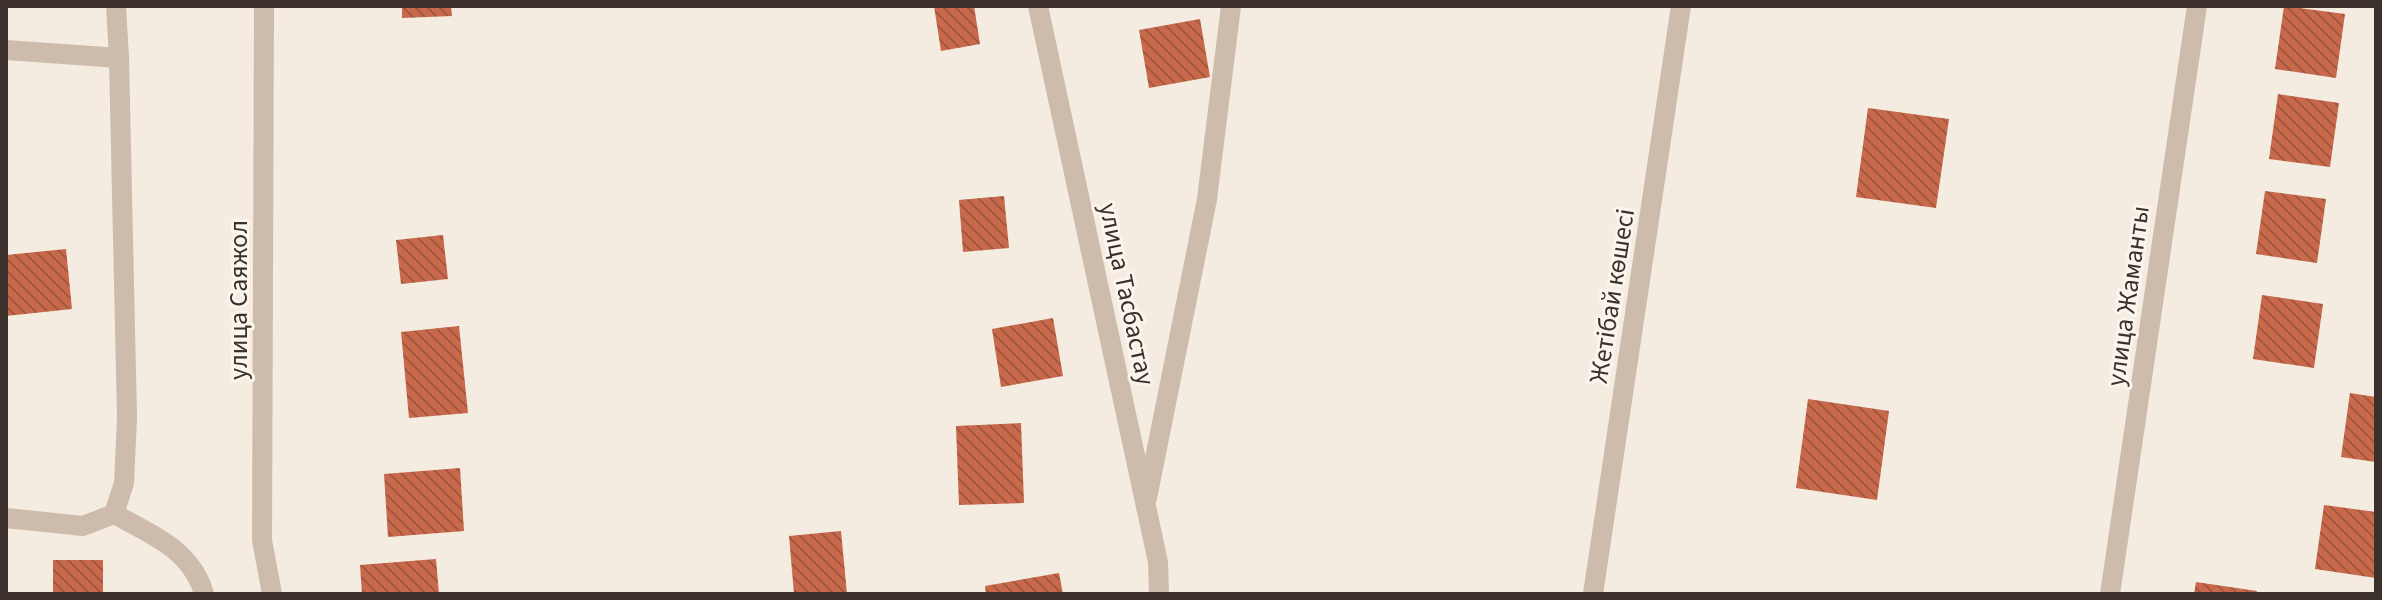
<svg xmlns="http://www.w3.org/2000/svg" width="2382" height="600" font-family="'Source Sans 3',sans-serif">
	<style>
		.building { fill: url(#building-back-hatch) }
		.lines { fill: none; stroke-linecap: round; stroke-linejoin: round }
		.minor { stroke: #cdbbac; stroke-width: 20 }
		.labels { text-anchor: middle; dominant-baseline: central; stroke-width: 6; stroke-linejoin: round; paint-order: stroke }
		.street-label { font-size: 26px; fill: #3b302b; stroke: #fbf5ee }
	</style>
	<defs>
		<pattern id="building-back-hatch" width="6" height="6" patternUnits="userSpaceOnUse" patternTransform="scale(2)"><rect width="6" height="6" fill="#c8694b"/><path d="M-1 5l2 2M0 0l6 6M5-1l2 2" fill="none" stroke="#a4573f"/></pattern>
	</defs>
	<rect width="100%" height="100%" fill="#f4ebe1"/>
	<!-- building -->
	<path class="building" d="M402,6H451L452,16L402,18Z
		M934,6H974L980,44L941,51Z
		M2284,6L2345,14L2336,78L2275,69Z
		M1200,19L1210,77L1149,88L1139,30Z
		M2278,94L2339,103L2330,167L2269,159Z
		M1868,108L1949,119L1936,208L1856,197Z
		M2265,191L2326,199L2317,263L2256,254Z
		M1004,196L1009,248L963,252L959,200Z
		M443,235L448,279L401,284L396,240Z
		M66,249L72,309L6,316V255Z
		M2262,295L2323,304L2314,368L2253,359Z
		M1053,318L1063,376L1001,387L992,329Z
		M459,326L468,413L409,418L401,332Z
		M2350,393L2376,397V462L2341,457Z
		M1808,399L1889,411L1877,500L1796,488Z
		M1021,423L1024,503L959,505L956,426Z
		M460,468L464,531L388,537L384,474Z
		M2324,505L2376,512V578L2315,569Z
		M841,531L847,594H794L789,536Z
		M436,559L439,594H362L360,565Z
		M53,560H103V594H53Z
		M1059,573L1063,594H986L985,586Z
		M2196,582L2257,591L2256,594H2194Z"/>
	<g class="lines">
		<!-- minor -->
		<path class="minor" d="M264,6L262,540L272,594
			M1038,6L1158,562L1159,594
			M6,50L119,58
			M1147,498L1207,199L1231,6
			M114,514C151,534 192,550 204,594
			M6,518L83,526L114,514L124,483L127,417L119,58L116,6
			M1593,594L1681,6
			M2110,594L2197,6"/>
	</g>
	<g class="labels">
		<!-- street labels -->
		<g class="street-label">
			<text transform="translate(1127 294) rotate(78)">улица Тасбастау</text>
			<text transform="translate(1612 296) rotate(-81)">Жетібай көшесі</text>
			<text transform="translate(2128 296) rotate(-82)">улица Жаманты</text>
			<text transform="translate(238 300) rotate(-90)">улица Саяжол</text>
		</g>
	</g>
	<!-- border -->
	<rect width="2382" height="600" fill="none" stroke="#3b302b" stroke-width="16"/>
</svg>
